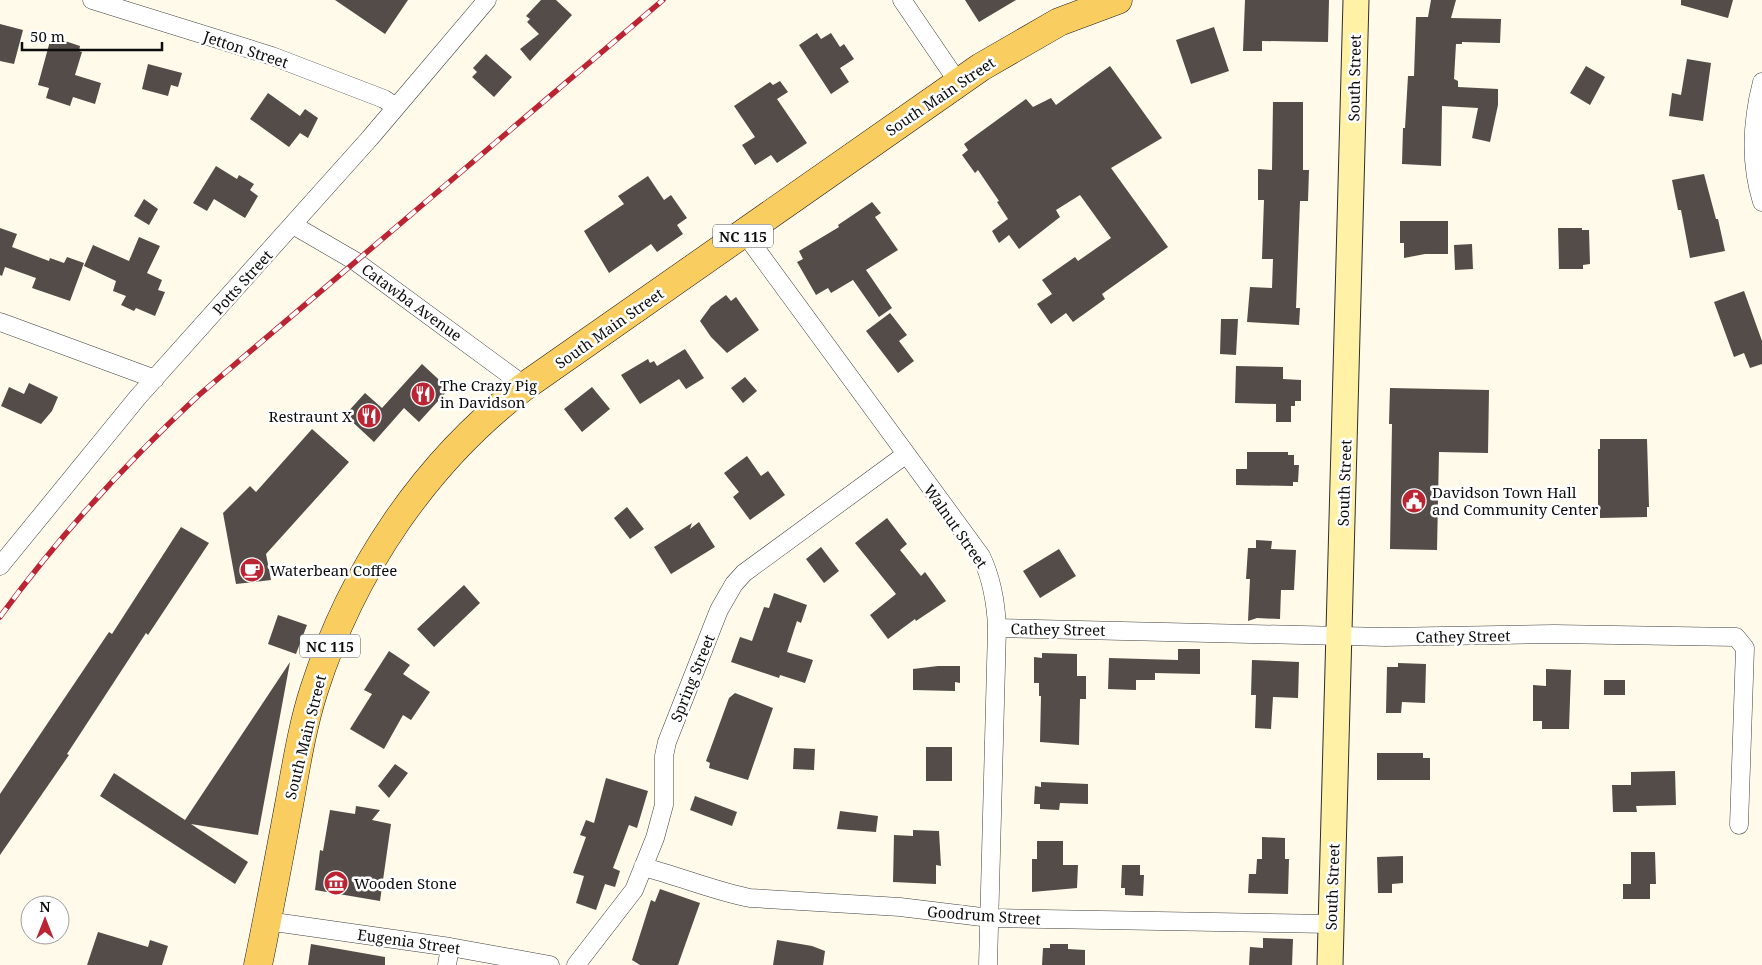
<svg xmlns="http://www.w3.org/2000/svg" width="1762" height="965" font-family="'Noto Serif',serif">
	<style>
		.building { fill: #544c48 }
		.lines { fill: none; stroke-linecap: round; stroke-linejoin: round }
		.street-casing { stroke: #3f3f3f; stroke-width: 19 }
		.secondary-casing { stroke: #2e2e2e; stroke-width: 27 }
		.primary-casing { stroke: #1d1d1d; stroke-width: 29 }
		.street { stroke: #fff; stroke-width: 18 }
		.secondary { stroke: #fff1a5; stroke-width: 25 }
		.primary { stroke: #f9cd60; stroke-width: 28 }
		.rail-casing { stroke: #bb2432; stroke-width: 5.5 }
		.rail { stroke: #fff; stroke-width: 4; stroke-dasharray: 11; stroke-linecap: butt }
		.labels { text-anchor: middle; dominant-baseline: central; stroke-width: 5; stroke-linejoin: round; paint-order: stroke }
		.shield { fill: #fff; stroke: #555; stroke-width: 1 }
		.shield-label { font-size: 14px; font-weight: bold; fill: #0c0c0c }
		.street-label { font-size: 15px; fill: #0c0c0c; stroke: #fff }
		.poi-label { font-size: 15px; fill: #0c0c0c; stroke: #fff; text-anchor: start }
	</style>
	<rect width="100%" height="100%" fill="#fffaea"/>
	<!-- building -->
	<path class="building" d="M335,0H408L385,34Z
		M541,0H556L572,15L530,61L520,49L539,34L527,22L530,19L526,16Z
		M965,0H1016L979,22Z
		M1245,0H1329L1328,42L1262,41V51H1243Z
		M1431,0H1456L1451,18L1501,19L1500,43L1462,42V44H1456L1454,79L1458,81V87L1498,89V105L1490,142L1472,138L1478,108L1442,106L1441,166L1402,164L1403,128H1405L1408,76H1414L1416,17H1428Z
		M1681,0H1733L1728,18L1681,5Z
		M0,24L23,30L14,64L0,61Z
		M1214,27L1229,71L1191,84L1176,40Z
		M817,33L821,39L831,33L840,47L844,44L854,59L840,68L849,82L831,94L799,45Z
		M56,38L80,46L79,51L82,52L75,75L101,83L95,104L73,97L70,106L46,98L49,88L38,85L50,41L55,43Z
		M486,54L512,77L494,97L472,77L477,72L473,68Z
		M1687,59L1711,63L1703,121L1669,116L1672,93L1681,95Z
		M148,64L182,73L178,87L171,85L168,96L142,89Z
		M1110,66L1162,138L1111,168L1168,247L1102,294L1105,299L1073,322L1066,313L1051,324L1037,304L1052,294L1042,280L1075,257L1078,261L1111,238L1080,195L1056,210L1060,217L1019,249L1009,235L999,243L992,231L1008,219L997,202L999,201L978,170L975,173L962,155L968,150L964,144L1026,99L1033,107L1051,98L1056,105Z
		M1586,66L1605,77L1590,105L1570,93Z
		M780,81L788,92L777,99L807,143L777,163L771,155L755,165L742,145L755,137L734,106L770,82L773,85Z
		M268,93L300,116L305,109L318,118L308,138L300,133L289,147L250,119Z
		M1273,102H1303V170H1309L1308,201H1300L1296,308H1300L1299,325L1247,322L1250,287L1272,288L1273,259H1262L1264,200H1258V169L1272,170Z
		M216,166L237,179L239,175L254,184L250,190L258,196L245,218L214,199L207,211L193,203Z
		M1704,174L1716,219H1718L1725,251L1690,258L1681,210H1678L1672,180Z
		M648,176L664,200L671,195L687,218L677,225L683,234L657,252L651,244L609,273L584,231L624,204L618,196Z
		M144,199L158,209L149,225L134,216Z
		M872,202L881,213L875,217L898,250L866,270L892,308L879,317L853,280L831,293L828,288L816,295L797,262L803,259L799,251L839,227L838,225Z
		M1400,221H1448V254H1425L1404,258V243H1400Z
		M0,228L17,234L12,247L49,261L50,258L64,263L67,257L84,263L70,301L32,288L36,278L5,267L2,276L0,275Z
		M1558,228H1582V230H1589L1590,264L1583,265V269H1559Z
		M139,237L160,246L147,273L162,280L158,290L165,292L155,316L136,308L134,311L121,305L126,296L113,291L116,281L84,266L93,245L129,261Z
		M1472,244L1473,269L1455,270L1454,245Z
		M1744,291L1762,341V364L1750,368L1744,353L1734,357L1714,302Z
		M726,295L731,301L736,297L759,330L727,353L711,337L700,321L711,306Z
		M890,313L907,335L899,341L914,361L898,373L866,331Z
		M1221,319H1238L1236,355L1220,354Z
		M685,349L704,378L686,389L679,379L640,404L621,375L648,359L650,363L654,361L657,366Z
		M422,364L449,389L419,422L404,408L374,442L345,415L365,393L382,408Z
		M1236,366L1283,367V379L1301,380V401H1295V406H1291V422H1276V404L1235,403Z
		M745,377L757,391L743,403L731,388Z
		M29,383L58,397L52,411L41,424L1,406L9,387L24,394Z
		M592,387L610,409L582,432L564,409Z
		M1390,388L1489,390L1488,453L1439,452L1437,550L1390,549L1392,424H1389Z
		M312,429L349,462L266,554L271,580L236,584L223,513L250,486L256,492Z
		M1600,439H1647L1649,507H1647V517L1600,518V507H1598V449H1600Z
		M1247,452H1288V455H1294V465H1299L1298,482H1293V486L1236,485V469H1247Z
		M747,456L761,476L768,471L785,495L750,520L733,497L739,492L724,473Z
		M627,507L644,529L630,539L614,518Z
		M887,518L907,544L900,550L921,576L925,572L946,601L916,621L915,619L888,639L870,615L896,594L855,543Z
		M699,522L715,547L671,574L654,547L692,523L690,529Z
		M181,527L209,543L148,635L146,633L67,754L69,755L0,855V794L109,632L112,634Z
		M1256,540L1272,541L1271,549L1296,550L1294,590H1281L1280,619L1257,618L1248,621L1250,579H1246L1248,548H1256Z
		M821,547L839,571L824,583L806,559Z
		M1059,549L1076,576L1040,598L1023,571Z
		M464,585L480,603L434,647L417,629Z
		M774,593L807,605L801,623L797,621L787,652L813,660L805,683L780,675L779,678L731,662L740,637L752,641L764,607L769,608Z
		M278,615L307,625L296,654L268,644Z
		M1178,649H1200V674L1155,673V680H1136V690L1108,689L1109,658L1178,660Z
		M389,651L410,665L403,674L430,692L411,720L403,715L384,749L350,729L372,694L364,690Z
		M1042,653L1077,654V676H1086V699H1080L1079,745L1040,742L1041,696H1039V683H1034V657L1042,658Z
		M1252,660L1299,662L1298,698L1273,697L1271,729L1255,728L1256,695H1251Z
		M290,662L258,835L191,824L248,862L235,884L100,796L114,773L185,820Z
		M1398,663L1426,664L1425,703L1402,702L1401,713H1386L1387,667H1398Z
		M938,666H960V683L955,682V691L913,690V669Z
		M1546,669L1571,670L1569,729H1542V721H1533V685L1546,686Z
		M1604,680H1625V695H1604Z
		M735,693L773,708L748,780L709,768L710,763L706,761L729,698Z
		M926,747H952V781H926Z
		M794,748L815,749L814,770L793,769Z
		M1377,753H1423V758H1430V780H1377Z
		M395,764L408,773L389,798L378,786Z
		M1675,771L1676,805L1636,806L1637,812H1613L1612,785H1631V772Z
		M606,778L648,791L637,828L629,825L613,868L620,871L615,887L605,884L596,910L576,903L584,876L573,873L586,837L580,835L586,820L594,823Z
		M1041,782L1088,784V804L1060,803L1059,810L1040,809V804H1034L1035,786L1041,787Z
		M695,796L737,812L732,826L690,810Z
		M356,806L380,810L372,820L391,824L380,901L315,890L320,850L323,851L330,810L355,814Z
		M840,811L878,816L876,832L837,829Z
		M913,830L939,831L941,866L936,865V884L893,882L894,835L913,836Z
		M1262,837L1285,838V859H1289L1288,894L1248,893L1249,874H1256L1257,859H1262Z
		M1037,841H1063V865H1078L1077,888L1032,892V859H1037Z
		M1631,852H1655L1656,884H1650V899H1623V884H1631Z
		M1403,856V883L1392,884V893H1378L1377,857Z
		M1122,865H1140V875H1144L1143,896L1125,895V888H1121Z
		M660,889L700,903L678,965H640L632,960L651,900L655,902Z
		M98,932L148,947L150,940L168,946L162,965H87Z
		M1263,938L1293,939L1292,965H1249L1250,947L1263,948Z
		M777,940L812,946L825,951L823,965H773Z
		M311,944L385,957V965H308Z
		M1050,944H1068V949L1085,950V965H1042L1043,948H1050Z"/>
	<g class="lines">
		<defs>
			<path id="street" d="M92,0L272,56L384,99L396,107
				M902,0L958,82
				M1762,82C1752,121 1750,164 1762,202
				M293,225L355,261L525,386
				M745,234L981,556C992,579 996,602 997,628L988,965
				M0,322L155,379
				M0,566L138,397L370,138L487,0
				M997,628L1385,637L1554,634L1736,637L1745,648L1739,825
				M643,867C679,876 714,891 750,898L900,907L990,918L1331,924
				M267,921L450,947L550,965
				M447,965L450,947
				M576,965L634,890L655,838L664,805V756L667,742L719,610L734,584L744,573L905,455"/>
			<path id="secondary" d="M1330,965L1356,0"/>
			<path id="primary" d="M258,965C269,912 279,858 289,805C296,767 302,727 314,690C352,571 425,462 525,386L981,67L1059,22L1118,0"/>
		</defs>
		<!-- street casing -->
		<use href="#street" class="street-casing"/>
		<!-- secondary casing -->
		<use href="#secondary" class="secondary-casing"/>
		<!-- primary casing -->
		<use href="#primary" class="primary-casing"/>
		<!-- street -->
		<use href="#street" class="street"/>
		<!-- secondary -->
		<use href="#secondary" class="secondary"/>
		<!-- primary -->
		<use href="#primary" class="primary"/>
		<defs>
			<path id="rail" d="M0,617C59,536 126,463 199,395L663,0"/>
		</defs>
		<!-- rail casing -->
		<use href="#rail" class="rail-casing"/>
		<!-- rail -->
		<use href="#rail" class="rail"/>
	</g>
	<!-- icons -->
	<defs>
		<symbol id="restaurant-disc" viewBox="-11 -11 22 22"><circle r="9.5" fill="#bb2432" stroke="#fff"/><path d="M-5-6h1v4h1v-4h1v4h1v-4h1v5L-1.5 .5V6h-2V.5L-5-1ZM5-6V6H3V1.5H1.5Q1.5-4 5-6Z" fill="#fff"/></symbol>
		<symbol id="civic-disc" viewBox="-11 -11 22 22"><circle r="9.5" fill="#bb2432" stroke="#fff"/><path d="M-.6-6.5H3V-4.5H.6V-3L4-1V1h2V6H-6V1h2V-1L-.6-3ZM-1.2 2.5V6h2.4V2.5Z" fill="#fff"/></symbol>
		<symbol id="cafe-disc" viewBox="-11 -11 22 22"><circle r="9.5" fill="#bb2432" stroke="#fff"/><path d="M-5.5-4.5H6V0H3Q3 3.5 0 3.5H-2.5Q-5.5 3.5-5.5 0ZM3-3.2v2h1.7v-2ZM-6 4.5H4V6H-6Z" fill="#fff"/></symbol>
		<symbol id="museum-disc" viewBox="-11 -11 22 22"><circle r="9.5" fill="#bb2432" stroke="#fff"/><path d="M0-6L6-3V-2H-6V-3ZM-5-1h2V3h-2ZM-1-1h2V3h-2ZM3-1h2V3H3ZM-6 4H6V6H-6Z" fill="#fff"/></symbol>
	</defs>
	<g fill-rule="evenodd">
		<use href="#restaurant-disc" x="409" y="380" width="28" height="28"/>
		<use href="#restaurant-disc" x="355" y="402" width="28" height="28"/>
		<use href="#civic-disc" x="1400" y="487" width="28" height="28"/>
		<use href="#cafe-disc" x="238" y="556" width="28" height="28"/>
		<use href="#museum-disc" x="322" y="869" width="28" height="28"/>
	</g>
	<g class="labels">
		<!-- shield labels -->
		<g class="shield">
			<rect x="713" y="224.5" width="60" height="23" rx="4"/>
			<rect x="300" y="634.5" width="60" height="23" rx="4"/>
		</g>
		<g class="shield-label">
			<text x="743" y="236">NC 115</text>
			<text x="330" y="646">NC 115</text>
		</g>
		<!-- street labels -->
		<g class="street-label">
			<text transform="translate(246 49) rotate(18)">Jetton Street</text>
			<text transform="translate(1354 78) rotate(-89)">South Street</text>
			<text transform="translate(940 96) rotate(-34)">South Main Street</text>
			<text transform="translate(242 282) rotate(-48)">Potts Street</text>
			<text transform="translate(412 302) rotate(36)">Catawba Avenue</text>
			<text transform="translate(609 328) rotate(-35)">South Main Street</text>
			<text transform="translate(1344 483) rotate(-88)">South Street</text>
			<text transform="translate(956 526) rotate(55)">Walnut Street</text>
			<text transform="translate(1058 629) rotate(1)">Cathey Street</text>
			<text transform="translate(1463 636) rotate(-1)">Cathey Street</text>
			<text transform="translate(692 678) rotate(-68)">Spring Street</text>
			<text transform="translate(305 737) rotate(-76)">South Main Street</text>
			<text transform="translate(1332 887) rotate(-88)">South Street</text>
			<text transform="translate(984 915) rotate(4)">Goodrum Street</text>
			<text transform="translate(409 941) rotate(8)">Eugenia Street</text>
		</g>
		<!-- poi labels -->
		<g class="poi-label">
			<text x="440" y="385">The Crazy Pig<tspan x="440" dy="17">in Davidson</tspan></text>
			<text x="352" y="416" text-anchor="end">Restraunt X</text>
			<text x="1432" y="492">Davidson Town Hall<tspan x="1432" dy="17">and Community Center</tspan></text>
			<text x="270" y="570">Waterbean Coffee</text>
			<text x="354" y="883">Wooden Stone</text>
		</g>
	</g>
	<!-- north arrow -->
	<g transform="translate(45 920)"><circle r="24" fill="#ffffff" stroke="#9e9e9e"/>
	<path d="M0-4L9 19L0 12L-9 19Z" fill="#bb2432"/>
	<text y="-8" font-size="14" font-weight="bold" text-anchor="middle" fill="#0c0c0c">N</text>
	</g>
	<!-- scale -->
	<path d="M22 42v8h140v-8" fill="none" stroke="#0c0c0c" stroke-width="2.5"/>
	<text x="30" y="42" font-size="15" fill="#0c0c0c" stroke="#ffffff" stroke-width="4" paint-order="stroke">50 m</text>
</svg>
